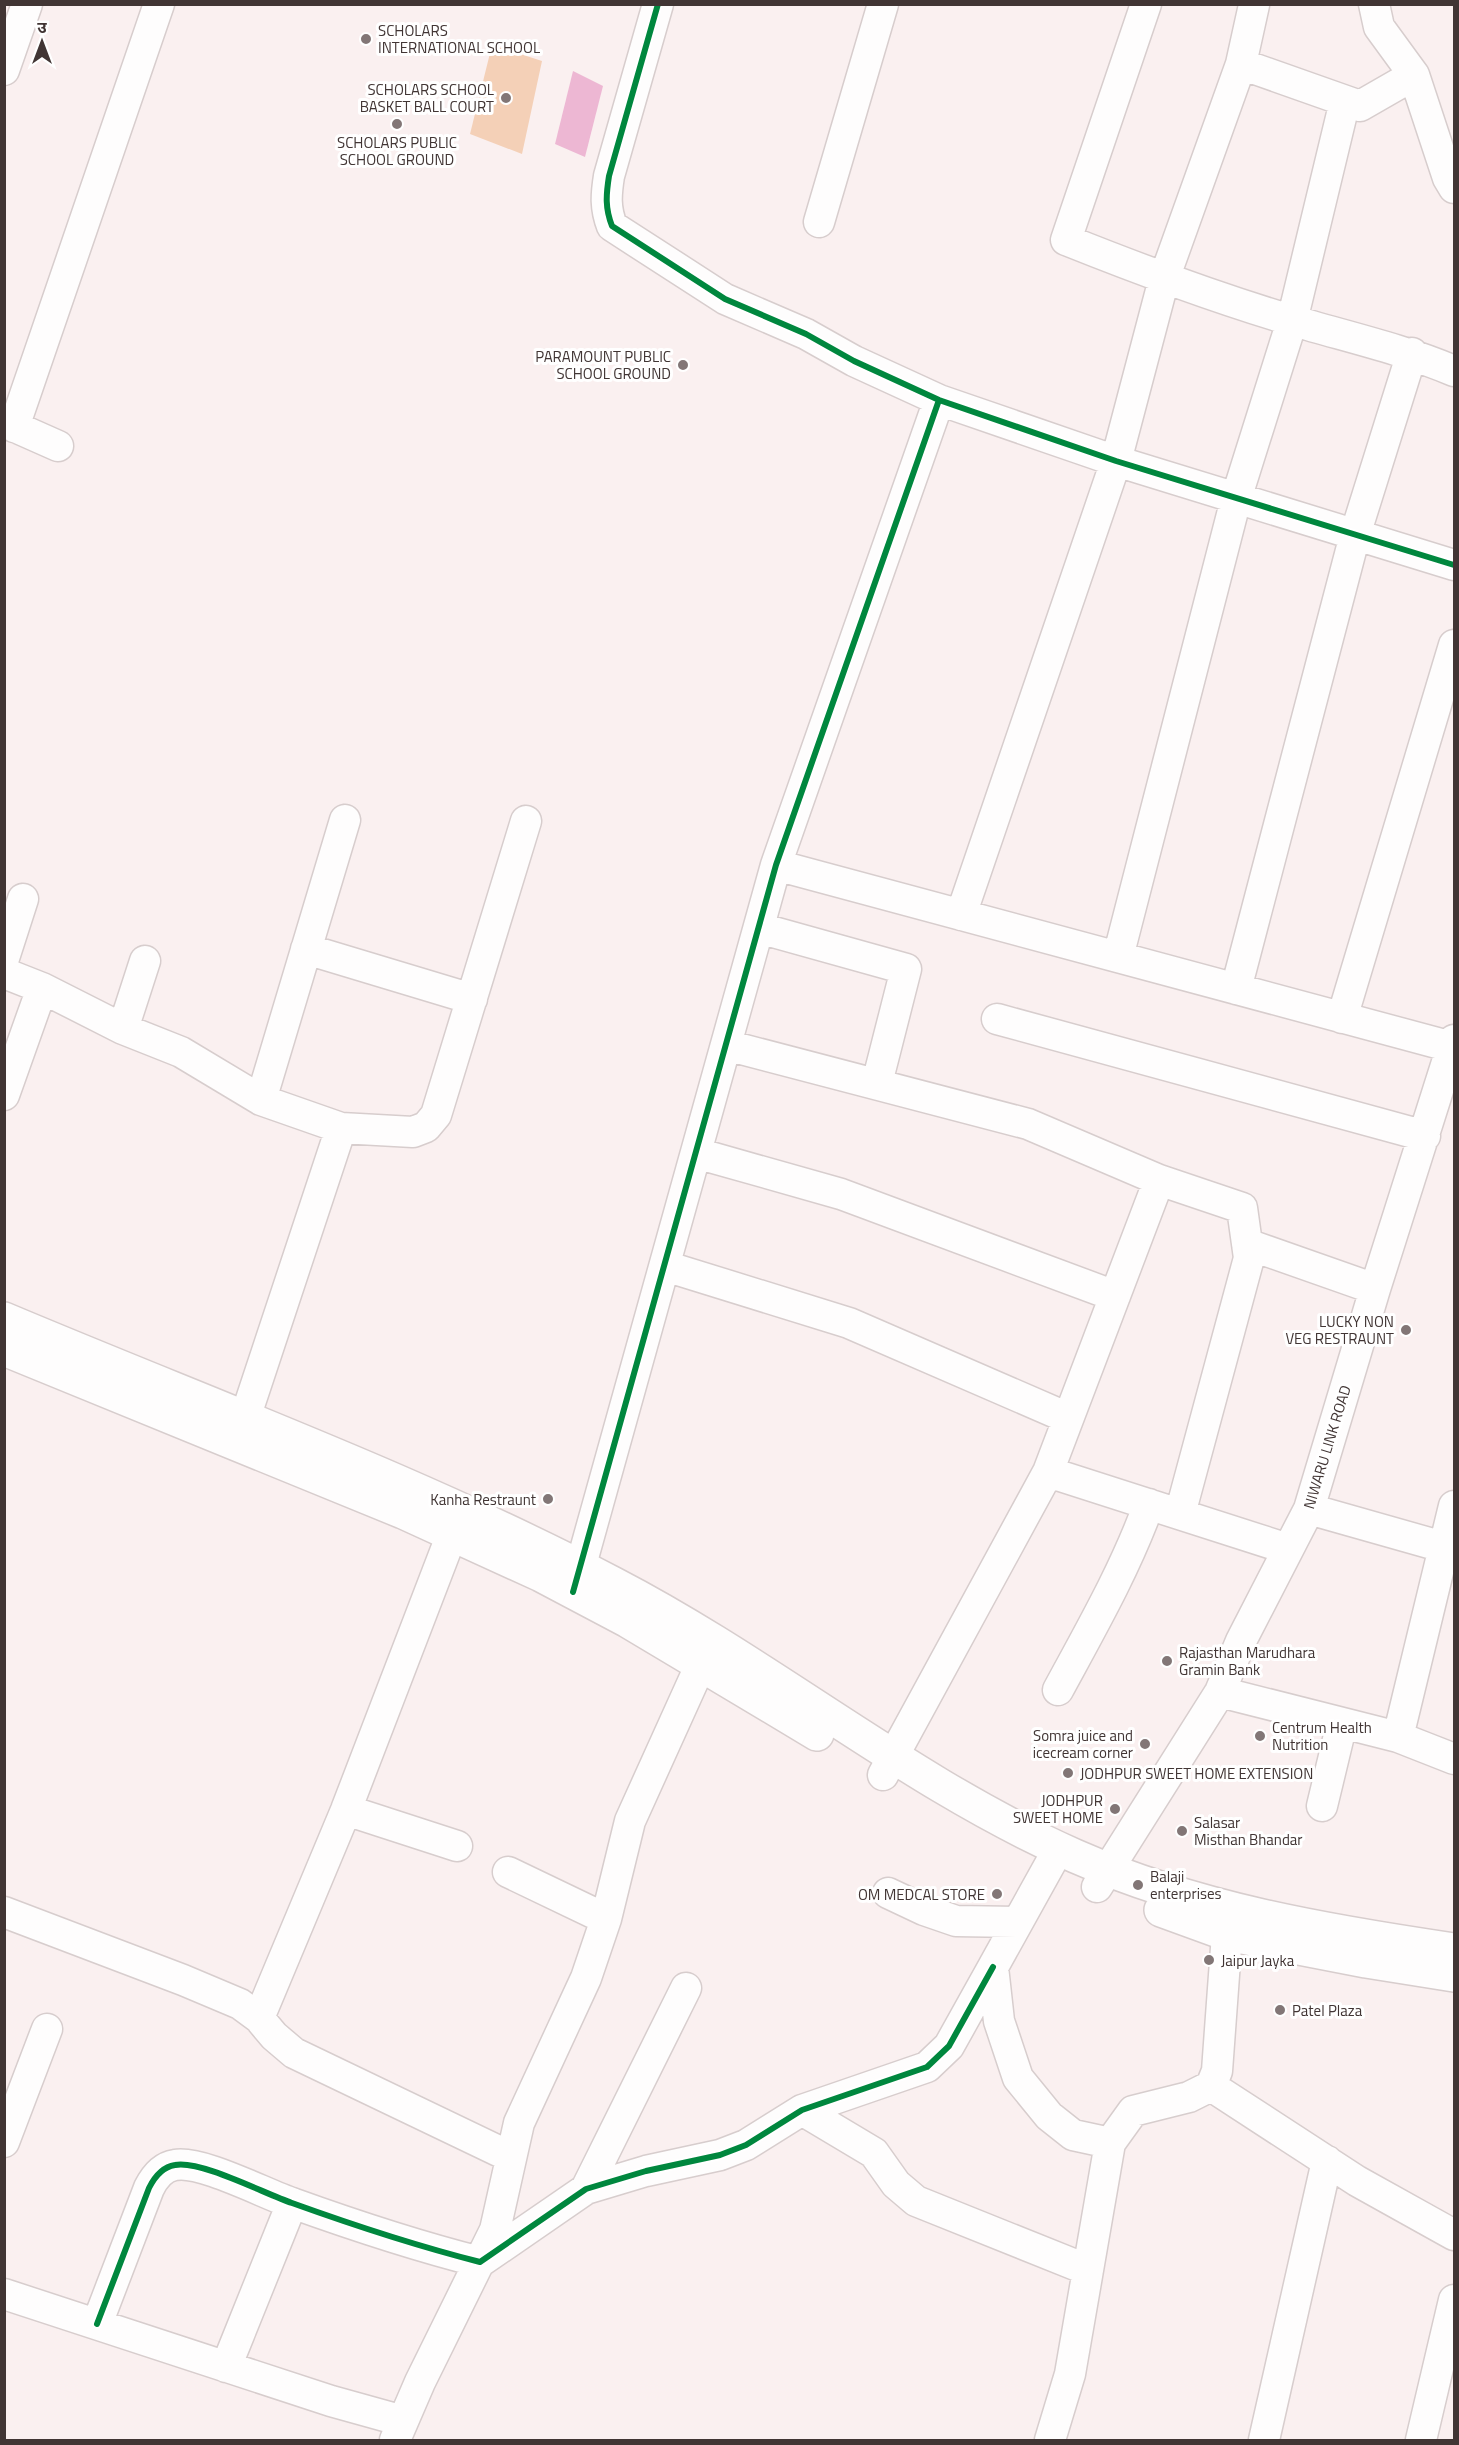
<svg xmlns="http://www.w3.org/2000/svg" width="1459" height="2445" font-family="'Titillium Web','Noto Sans Devanagari',sans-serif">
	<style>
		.green { fill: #f4d0b7 }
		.water { fill: #edb7d3 }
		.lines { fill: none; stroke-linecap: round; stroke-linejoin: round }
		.minor-casing { stroke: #d7cdcd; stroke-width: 33 }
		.major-casing { stroke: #d7cdcd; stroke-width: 36 }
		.minor { stroke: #fefdfd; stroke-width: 30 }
		.major { stroke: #fefdfd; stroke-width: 33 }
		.cycleway-casing { stroke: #fff; stroke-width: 10 }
		.cycleway { stroke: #00873e; stroke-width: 6 }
		.poi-dot { fill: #827676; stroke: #fff; stroke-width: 2 }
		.labels { text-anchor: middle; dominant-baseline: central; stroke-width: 6; stroke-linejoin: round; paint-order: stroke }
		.poi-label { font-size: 15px; fill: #413534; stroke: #fff; text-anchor: start }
		.street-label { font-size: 15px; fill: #413534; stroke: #fff }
	</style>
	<rect width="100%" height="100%" fill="#faf0f0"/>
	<!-- green -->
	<path class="green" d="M492,45L542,61L522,154L470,134Z"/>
	<!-- water -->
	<path class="water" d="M573,71L603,86L585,157L555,144Z"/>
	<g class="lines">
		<defs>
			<path id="minor" d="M658,4L609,176C606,195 605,208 612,226L725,299L806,334L854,361L939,400L1116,461L1454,565
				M1146,4L1066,240C1141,270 1216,298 1294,321C1348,337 1402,349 1454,371
				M1374,4L1379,27L1414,75L1448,178L1454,188
				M1241,64L1360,106L1414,75
				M4,70L27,4
				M819,222L883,4
				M4,422L58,446
				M14,427L159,4
				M345,820L261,1100L341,1128L413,1132L426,1127L436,1115L526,821
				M776,865L1452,1047
				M961,915L1116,461L1164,279L1241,64L1254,5
				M759,928L906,969L877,1083
				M306,949L472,999
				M1118,957L1236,499L1292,321L1345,101
				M4,958L23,899
				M4,973L42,988L123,1029L181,1052L261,1100
				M1236,989L1355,535L1412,353
				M1342,1018L1454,645
				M997,1019L1425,1136
				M123,1029L145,961
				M726,1045L1028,1124L1159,1180L1242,1208L1249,1258L1180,1514
				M4,1095L42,988
				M696,1153L841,1194L1115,1296
				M1247,1244L1375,1289
				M665,1266L849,1323L1068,1418
				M245,1418L341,1128
				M1048,1472L1288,1549
				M1309,1509L1454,1550
				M574,1590L776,865L939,400
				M1058,1690C1091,1629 1125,1570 1149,1504
				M1220,1692L1398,1737L1454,1759
				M1398,1737L1454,1506
				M883,1775L1048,1472L1159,1180
				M1322,1806L1342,1723
				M346,1810L457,1846
				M1059,1848L993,1967L999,2021L1018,2078L1049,2116L1073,2135L1110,2143L1133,2111L1189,2097L1211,2086L1217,2071L1227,1934
				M508,1872L606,1919
				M1097,1887L1220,1692L1241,1641L1309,1509L1375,1289L1454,1040
				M888,1893L924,1910L956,1921L1017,1922
				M4,1912L183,1980L240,2004L259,2018L274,2036L294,2053L511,2157
				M259,2018L346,1810L452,1534
				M1211,2086L1357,2181L1454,2235
				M802,2110L874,2153L896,2184L916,2201L1088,2270
				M4,2142L47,2029
				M586,2189L686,1988
				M4,2294L331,2401L403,2421
				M97,2324L149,2188C154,2178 162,2167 175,2165C201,2160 265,2194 292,2203C353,2225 417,2246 480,2262L586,2189L646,2171L720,2155L746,2145L802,2110L927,2067L949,2046L993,1967
				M226,2367L292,2203
				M395,2440L420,2382L495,2230L519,2123L586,1978L606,1919L630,1821L701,1664L715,1646
				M1050,2440L1070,2374L1110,2143
				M1264,2440L1327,2161
				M1421,2440L1454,2300"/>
			<path id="major" d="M4,1319C208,1405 417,1481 614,1584C772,1666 911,1784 1075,1856C1196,1909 1325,1931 1454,1950
				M4,1349L403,1512L541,1575L628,1621L817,1734
				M1161,1910L1227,1934L1366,1961L1454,1975"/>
		</defs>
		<!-- minor casing -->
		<use href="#minor" class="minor-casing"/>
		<!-- major casing -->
		<use href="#major" class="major-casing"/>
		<!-- minor -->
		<use href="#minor" class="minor"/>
		<!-- major -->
		<use href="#major" class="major"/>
		<defs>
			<path id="cycleway" d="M658,4L609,176C606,195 605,208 612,226L725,299L806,334L854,361L939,400L1116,461L1454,565
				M573,1592L776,865L939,400
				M97,2324L149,2188C154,2178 162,2167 175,2165C201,2160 265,2194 292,2203C353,2225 417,2246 480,2262L586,2189L646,2171L720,2155L746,2145L802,2110L927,2067L949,2046L993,1967"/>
		</defs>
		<!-- cycleway casing -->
		<use href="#cycleway" class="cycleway-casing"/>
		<!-- cycleway -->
		<use href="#cycleway" class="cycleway"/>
	</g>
	<!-- markers -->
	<g class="poi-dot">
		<circle cx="366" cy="39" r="6"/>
		<circle cx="506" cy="98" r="6"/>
		<circle cx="397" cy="124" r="6"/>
		<circle cx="683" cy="365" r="6"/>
		<circle cx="1406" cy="1330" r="6"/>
		<circle cx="548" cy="1499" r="6"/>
		<circle cx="1167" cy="1661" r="6"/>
		<circle cx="1260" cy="1736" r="6"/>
		<circle cx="1145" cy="1744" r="6"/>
		<circle cx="1068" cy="1773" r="6"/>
		<circle cx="1115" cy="1809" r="6"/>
		<circle cx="1182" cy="1831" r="6"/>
		<circle cx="1138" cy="1885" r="6"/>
		<circle cx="997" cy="1894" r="6"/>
		<circle cx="1209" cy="1960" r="6"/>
		<circle cx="1280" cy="2010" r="6"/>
	</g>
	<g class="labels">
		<!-- poi labels -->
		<g class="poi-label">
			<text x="378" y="30">SCHOLARS<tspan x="378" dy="17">INTERNATIONAL SCHOOL</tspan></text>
			<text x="494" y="89" text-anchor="end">SCHOLARS SCHOOL<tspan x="494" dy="17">BASKET BALL COURT</tspan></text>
			<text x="397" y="142" text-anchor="middle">SCHOLARS PUBLIC<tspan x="397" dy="17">SCHOOL GROUND</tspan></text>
			<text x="671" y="356" text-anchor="end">PARAMOUNT PUBLIC<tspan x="671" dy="17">SCHOOL GROUND</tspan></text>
			<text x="1394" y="1321" text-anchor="end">LUCKY NON<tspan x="1394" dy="17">VEG RESTRAUNT</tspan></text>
			<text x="536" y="1499" text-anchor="end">Kanha Restraunt</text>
			<text x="1179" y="1652">Rajasthan Marudhara<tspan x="1179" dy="17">Gramin Bank</tspan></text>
			<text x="1272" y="1727">Centrum Health<tspan x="1272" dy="17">Nutrition</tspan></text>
			<text x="1133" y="1735" text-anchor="end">Somra juice and<tspan x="1133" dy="17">icecream corner</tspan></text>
			<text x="1080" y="1773">JODHPUR SWEET HOME EXTENSION</text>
			<text x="1103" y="1800" text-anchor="end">JODHPUR<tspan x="1103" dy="17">SWEET HOME</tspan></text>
			<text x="1194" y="1822">Salasar<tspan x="1194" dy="17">Misthan Bhandar</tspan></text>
			<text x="1150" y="1876">Balaji<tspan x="1150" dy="17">enterprises</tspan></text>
			<text x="985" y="1894" text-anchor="end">OM MEDCAL STORE</text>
			<text x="1221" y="1960">Jaipur Jayka</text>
			<text x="1292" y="2010">Patel Plaza</text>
		</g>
		<!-- street labels -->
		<g class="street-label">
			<text transform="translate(1327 1447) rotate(-73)">NIWARU LINK ROAD</text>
		</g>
	</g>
	<!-- border -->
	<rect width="1459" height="2445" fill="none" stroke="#413534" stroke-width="12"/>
	<!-- north arrow -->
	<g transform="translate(42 42)" stroke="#ffffff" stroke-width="4.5" paint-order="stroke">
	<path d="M0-4.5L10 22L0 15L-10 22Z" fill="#413534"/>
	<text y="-9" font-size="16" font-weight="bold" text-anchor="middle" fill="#413534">उ</text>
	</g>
</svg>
